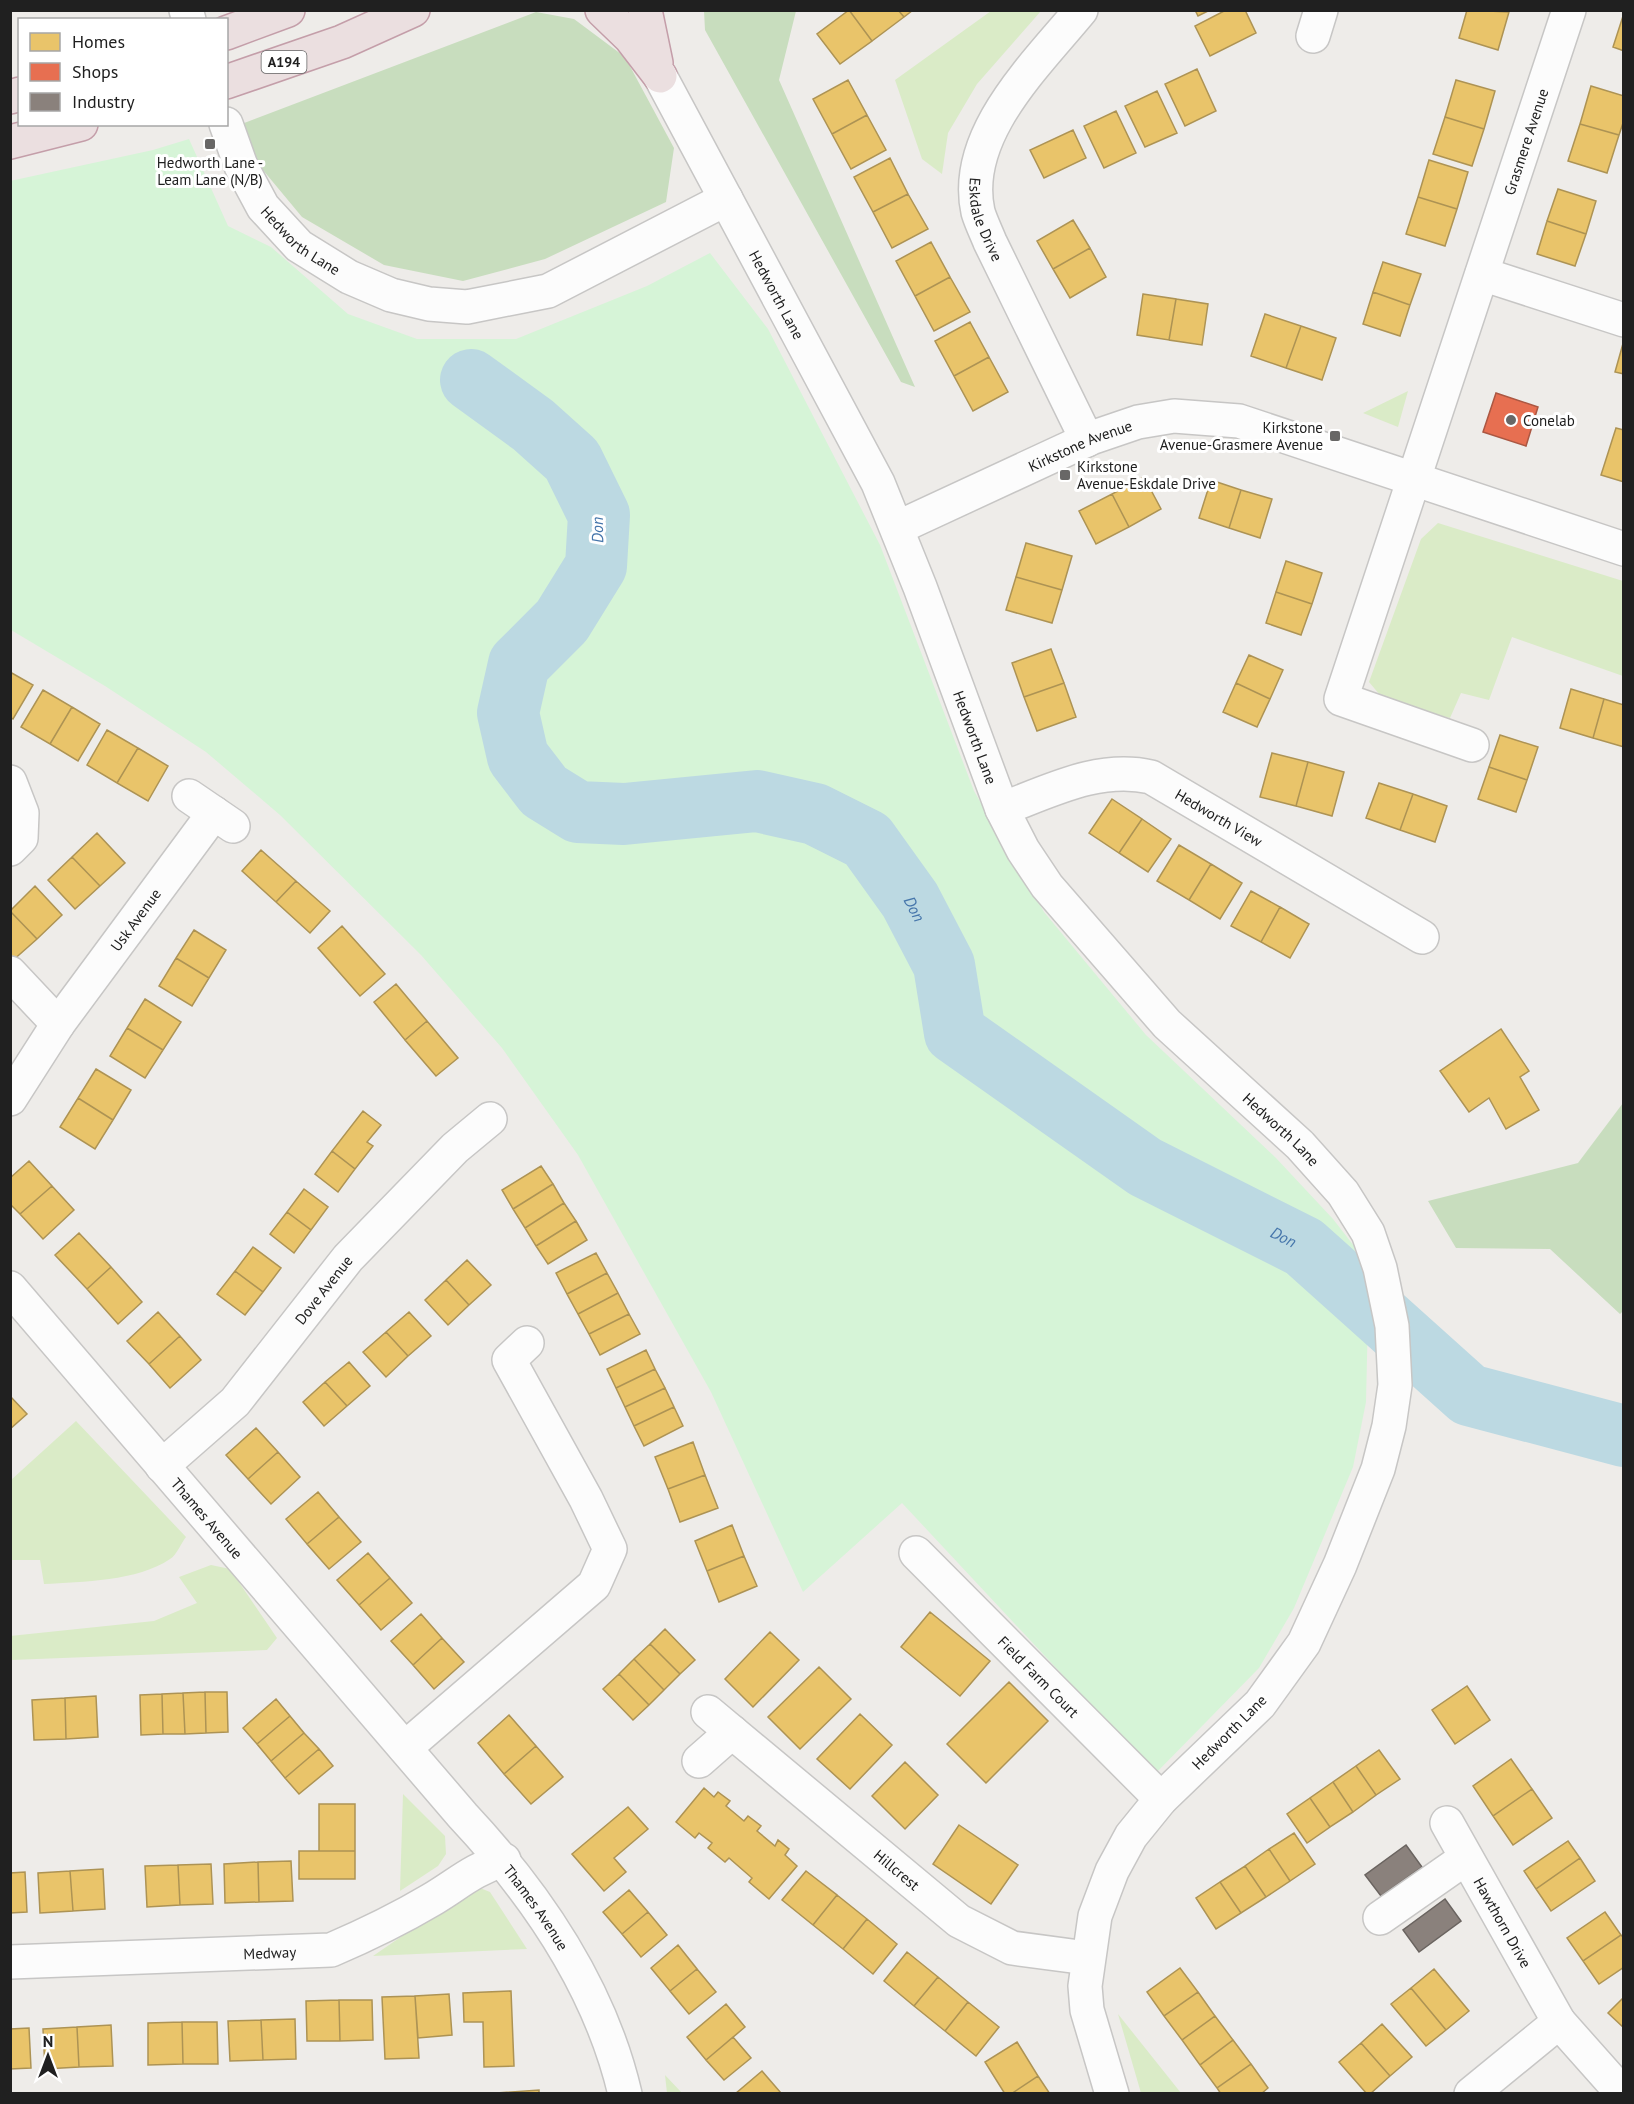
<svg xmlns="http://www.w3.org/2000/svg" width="1634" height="2104" font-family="'PT Sans',sans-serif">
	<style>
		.grass { fill: #daebc7 }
		.forest { fill: #c8ddbe }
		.park { fill: #d6f4d7 }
		.homes { fill: #e9c46a; stroke: #ad9354; stroke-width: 1.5 }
		.shops { fill: #e76f51; stroke: #ab5742; stroke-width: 1.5 }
		.industry { fill: #8a817c; stroke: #6a6460; stroke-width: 1.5 }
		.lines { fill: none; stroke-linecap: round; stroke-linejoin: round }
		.river { stroke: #bcd9e2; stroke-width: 62 }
		.minor-casing { stroke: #c7c6c5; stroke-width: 36 }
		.highway-casing { stroke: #c49ea9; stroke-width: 36 }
		.minor { stroke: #fcfcfc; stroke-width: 33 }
		.highway { stroke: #ebdfe0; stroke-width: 33 }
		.poi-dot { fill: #686766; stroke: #fff; stroke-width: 2 }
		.labels { text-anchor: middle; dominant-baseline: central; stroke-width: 6; stroke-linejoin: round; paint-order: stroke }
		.shield { fill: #fff; stroke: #636363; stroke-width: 1.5 }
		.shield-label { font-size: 14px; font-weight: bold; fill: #202020 }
		.street-label { font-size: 15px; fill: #202020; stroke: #fff }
		.poi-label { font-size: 15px; fill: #202020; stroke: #fff; text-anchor: start }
		.water-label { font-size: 16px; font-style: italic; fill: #4676ab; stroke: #fff }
	</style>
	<rect width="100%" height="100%" fill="#eeece9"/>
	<!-- grass -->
	<path class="grass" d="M991,11H1041L977,84L948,133L942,174L922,159L895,80Z
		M1408,391L1398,427L1363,413Z
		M1438,523L1623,581V676L1512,637L1489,700L1461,693L1450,718L1385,701L1369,682L1421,539Z
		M76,1421L186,1537C181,1543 177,1555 170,1559C138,1581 82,1582 44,1584L40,1560H11V1480Z
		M211,1565L230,1569L277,1638L267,1650L11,1660L10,1636L154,1621L197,1603L179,1577Z
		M403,1794L445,1836L446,1854L438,1866L400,1891Z
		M480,1888L490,1892L527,1949L373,1956L456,1899Z
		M1118,2014L1181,2093H1141Z
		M665,2075L682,2093H667Z"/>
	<!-- forest -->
	<path class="forest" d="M704,11H796L779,80L915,387L901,382L705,30Z
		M536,12L574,19L625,57L674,148L666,202L545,259L463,281L384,265L302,217L253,158L239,125Z
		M1623,1103V1311L1620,1314L1550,1249L1456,1248L1428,1201L1578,1163Z"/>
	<!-- park -->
	<path class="park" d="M189,139L228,226L271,247L348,314L417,339H516L647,286L710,253L768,329L880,545L974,791L1044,912L1146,1035L1276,1158L1333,1219L1354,1246L1368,1314L1366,1402L1353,1467L1294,1608L1259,1668L1155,1774L902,1503L803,1592L711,1392L578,1155L502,1048L421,955L280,815L206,752L105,686L11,630L10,181L153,150Z"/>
	<!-- homes -->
	<path class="homes" d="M849,10L872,41L840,64L817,34Z
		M849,10H898L904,17L872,41Z
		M898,10H913L904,17Z
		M1195,10H1210L1198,16Z
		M1226,10H1245L1256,33L1210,56L1195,26Z
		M1467,10L1509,12L1498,50L1459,38Z
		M1624,13V51L1613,47Z
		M1197,69L1216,111L1185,126L1165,84Z
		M848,80L867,115L832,134L813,99Z
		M1456,80L1495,91L1484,129L1445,117Z
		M1591,86L1624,96V120L1619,135L1580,124Z
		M1157,91L1177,133L1145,147L1125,106Z
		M1116,111L1136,153L1104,168L1084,126Z
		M867,115L886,150L851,169L832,134Z
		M1445,117L1484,129L1472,166L1433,154Z
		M1580,124L1619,135L1607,173L1568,161Z
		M1073,130L1086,158L1044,178L1030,150Z
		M890,158L908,194L873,212L854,177Z
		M1429,160L1468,172L1457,209L1418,197Z
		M1558,189L1596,201L1586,234L1547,221Z
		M908,194L928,229L892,248L873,212Z
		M1418,197L1457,209L1445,246L1406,234Z
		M1073,220L1090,248L1053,269L1037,241Z
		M1547,221L1586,234L1575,266L1537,254Z
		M931,242L950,277L915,296L896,261Z
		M1090,248L1106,277L1070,298L1053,269Z
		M1383,262L1421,274L1410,305L1373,292Z
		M950,277L970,312L934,331L915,296Z
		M1373,292L1410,305L1400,336L1363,324Z
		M1143,294L1176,299L1169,340L1137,335Z
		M1176,299L1208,304L1202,345L1169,340Z
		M1265,314L1301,326L1286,368L1251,356Z
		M970,322L989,357L954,376L935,341Z
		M1301,326L1336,338L1322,380L1286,368Z
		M1624,340V374L1615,372Z
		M989,357L1008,392L973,411L954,376Z
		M1616,428L1624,430V482L1601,475Z
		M1144,477L1161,509L1129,527L1112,494Z
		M1211,480L1241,490L1229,528L1199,518Z
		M1241,490L1272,499L1260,538L1229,528Z
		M1112,494L1129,527L1096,544L1079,511Z
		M1026,543L1072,556L1062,590L1016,577Z
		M1286,561L1322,573L1312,604L1276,592Z
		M1016,577L1062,590L1052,623L1006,610Z
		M1276,592L1312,604L1301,635L1266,623Z
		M1051,649L1064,683L1024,697L1012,663Z
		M1249,655L1283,670L1270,699L1236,683Z
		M10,672L33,685L13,719L10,717Z
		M1064,683L1076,717L1037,731L1024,697Z
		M1236,683L1270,699L1257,727L1223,712Z
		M1571,689L1604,699L1593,738L1560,728Z
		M43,690L72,707L50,744L21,727Z
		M1604,699L1624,705V747L1593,738Z
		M72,707L100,724L78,761L50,744Z
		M107,730L138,748L117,783L87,765Z
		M1500,735L1538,747L1527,780L1489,767Z
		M138,748L168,766L148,801L117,783Z
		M1272,753L1308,762L1296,806L1260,797Z
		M1308,762L1344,772L1332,816L1296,806Z
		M1489,767L1527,780L1516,812L1478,799Z
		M1379,783L1413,794L1400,830L1366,818Z
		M1413,794L1447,806L1435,842L1400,830Z
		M1112,799L1142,819L1119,853L1089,833Z
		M1142,819L1171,839L1148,872L1119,853Z
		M97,833L125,863L100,886L72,857Z
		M1179,845L1211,864L1189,900L1157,881Z
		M261,850L296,881L276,902L242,871Z
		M72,857L100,886L75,909L48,880Z
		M1211,864L1242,883L1220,919L1189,900Z
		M296,881L330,911L310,933L276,902Z
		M35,886L62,915L37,939L10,911Z
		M1251,891L1280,907L1261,942L1231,926Z
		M1280,907L1309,924L1290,958L1261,942Z
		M10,911L37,939L11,962L10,961Z
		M342,926L385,974L360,996L318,948Z
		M194,930L226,950L209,978L176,958Z
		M176,958L209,978L192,1006L159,986Z
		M396,984L427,1021L405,1040L374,1002Z
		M145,999L181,1022L163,1050L127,1028Z
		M427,1021L458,1058L436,1076L405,1040Z
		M127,1028L163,1050L145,1078L110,1056Z
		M1501,1029L1529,1071L1520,1077L1539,1110L1506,1129L1489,1098L1469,1112L1440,1071Z
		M96,1069L131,1090L113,1120L78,1098Z
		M78,1098L113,1120L95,1149L60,1127Z
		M363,1111L381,1125L367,1142L373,1146L355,1169L332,1151Z
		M332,1151L355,1169L338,1192L315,1174Z
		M29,1161L52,1186L20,1214L10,1204V1178Z
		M541,1166L553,1184L513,1209L502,1190Z
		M553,1184L564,1203L525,1228L513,1209Z
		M52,1186L74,1210L43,1239L20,1214Z
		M304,1189L328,1207L311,1230L287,1212Z
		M564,1203L576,1221L536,1246L525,1228Z
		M287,1212L311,1230L294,1253L270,1234Z
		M576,1221L587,1240L548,1264L536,1246Z
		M79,1233L111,1267L87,1289L55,1255Z
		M253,1247L281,1268L263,1292L235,1271Z
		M596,1253L607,1273L567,1294L556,1273Z
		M467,1260L491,1285L469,1305L446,1280Z
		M111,1267L142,1302L118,1324L87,1289Z
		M235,1271L263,1292L245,1315L217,1294Z
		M607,1273L618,1293L578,1314L567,1294Z
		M446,1280L469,1305L448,1325L425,1300Z
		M618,1293L629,1314L589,1334L578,1314Z
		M158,1312L180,1336L149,1364L127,1341Z
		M409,1312L431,1336L408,1356L386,1332Z
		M629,1314L640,1334L600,1355L589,1334Z
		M386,1332L408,1356L386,1377L363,1352Z
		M180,1336L201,1360L170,1388L149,1364Z
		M646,1350L655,1369L616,1388L607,1369Z
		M349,1362L370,1386L347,1406L325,1382Z
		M655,1369L665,1388L625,1407L616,1388Z
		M325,1382L347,1406L324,1426L303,1402Z
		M665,1388L674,1407L634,1426L625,1407Z
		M10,1396L27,1414L10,1429Z
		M674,1407L683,1426L644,1446L634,1426Z
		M256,1428L278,1452L248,1479L226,1455Z
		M693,1442L705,1475L668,1489L655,1457Z
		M278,1452L300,1477L271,1504L248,1479Z
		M705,1475L718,1508L680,1522L668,1489Z
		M318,1492L339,1517L307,1544L286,1519Z
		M339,1517L361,1542L329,1569L307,1544Z
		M732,1525L744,1556L707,1571L695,1541Z
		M368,1553L390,1578L359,1605L337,1580Z
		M744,1556L757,1586L719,1602L707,1571Z
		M390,1578L412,1603L381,1630L359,1605Z
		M930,1612L990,1661L960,1696L901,1647Z
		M421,1614L442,1638L413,1665L391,1641Z
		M665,1629L695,1660L680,1674L650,1644Z
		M770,1632L799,1660L753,1707L725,1679Z
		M442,1638L464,1662L434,1689L413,1665Z
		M650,1644L680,1674L664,1690L634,1659Z
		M634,1659L664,1690L649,1705L619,1674Z
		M819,1667L851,1699L800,1749L768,1717Z
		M619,1674L649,1705L633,1720L603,1689Z
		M1009,1682L1048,1721L986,1783L947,1744Z
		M1467,1686L1490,1720L1455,1744L1432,1710Z
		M205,1692L206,1733L185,1734L183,1693Z
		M205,1692H227L228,1732L206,1733Z
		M183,1693L185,1734H163L162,1694Z
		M162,1694L163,1734L141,1735L140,1695Z
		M96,1696L98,1737L66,1739L65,1698Z
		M65,1698L66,1739L34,1740L32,1700Z
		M276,1699L290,1716L257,1744L243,1728Z
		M860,1714L892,1745L850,1789L817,1759Z
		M509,1715L536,1746L504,1774L478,1743Z
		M290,1716L304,1733L271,1761L257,1744Z
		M304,1733L319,1749L285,1778L271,1761Z
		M536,1746L563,1777L531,1804L504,1774Z
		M319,1749L333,1766L299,1794L285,1778Z
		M1379,1750L1400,1779L1376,1795L1356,1766Z
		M1511,1759L1532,1789L1493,1816L1473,1786Z
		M905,1762L938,1795L905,1829L872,1796Z
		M1356,1766L1376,1795L1353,1812L1333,1782Z
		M1333,1782L1353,1812L1330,1827L1310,1798Z
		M704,1788L714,1797L718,1792L730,1801L726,1806L744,1821L748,1816L761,1826L757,1831L775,1846L778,1840L789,1849L785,1855L797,1866L769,1899L749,1882L752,1878L729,1858L725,1862L708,1848L712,1843L699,1833L695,1838L676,1822Z
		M1532,1789L1552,1818L1513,1845L1493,1816Z
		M1310,1798L1330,1827L1307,1843L1287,1814Z
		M319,1804H355V1851H319Z
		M628,1807L648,1829L614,1858L626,1872L604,1891L572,1854Z
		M959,1825L1018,1865L991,1904L933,1864Z
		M1294,1833L1315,1864L1290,1881L1269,1849Z
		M1568,1841L1580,1858L1536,1889L1524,1871Z
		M1269,1849L1290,1881L1266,1897L1245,1866Z
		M299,1851H355V1879H299Z
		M1580,1858L1595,1881L1551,1911L1536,1889Z
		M291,1861L293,1901L259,1902L258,1862Z
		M258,1862L259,1902L225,1903L224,1864Z
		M211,1864L213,1904L180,1905L178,1865Z
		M178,1865L180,1905L147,1907L145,1866Z
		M1245,1866L1266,1897L1241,1913L1220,1882Z
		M103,1869L105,1909L73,1911L70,1871Z
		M70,1871L73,1911L40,1913L38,1873Z
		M806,1871L837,1895L813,1925L782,1900Z
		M25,1872L27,1912L10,1913V1873Z
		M1220,1882L1241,1913L1216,1929L1196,1898Z
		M629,1890L648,1912L622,1934L603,1912Z
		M837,1895L867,1919L843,1949L813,1925Z
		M648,1912L667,1935L641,1957L622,1934Z
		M1605,1912L1621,1935L1583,1961L1567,1938Z
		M867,1919L897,1944L873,1974L843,1949Z
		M1621,1935L1624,1938V1967L1599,1984L1583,1961Z
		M678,1945L697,1969L670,1991L651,1968Z
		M907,1952L938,1977L914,2006L884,1981Z
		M1180,1968L1198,1992L1164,2016L1147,1992Z
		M697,1969L716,1992L689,2014L670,1991Z
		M1434,1969L1469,2011L1446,2030L1411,1988Z
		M938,1977L968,2002L945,2031L914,2006Z
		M1411,1988L1446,2030L1426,2046L1391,2004Z
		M511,1991L514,2066L484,2067L483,2022H464L463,1993Z
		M1198,1992L1215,2016L1182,2040L1164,2016Z
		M449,1994L452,2035L418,2038L415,1996Z
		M415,1996L419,2058L385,2059L382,1997Z
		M1624,1997V2028L1608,2013Z
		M339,2000L340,2041H307L306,2001Z
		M339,2000H372L373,2040L340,2041Z
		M968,2002L999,2027L976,2056L945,2031Z
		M726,2004L745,2027L706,2060L687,2037Z
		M1215,2016L1233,2040L1200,2065L1182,2040Z
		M295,2019L296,2059L263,2060L261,2020Z
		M261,2020L263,2060L230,2061L228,2021Z
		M182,2022L183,2064L148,2065V2023Z
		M182,2022H217L218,2064H183Z
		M1382,2024L1412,2057L1390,2076L1361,2043Z
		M111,2025L113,2066L79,2067L77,2027Z
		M77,2027L79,2067L45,2069L43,2029Z
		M29,2028L31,2068L10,2069V2029Z
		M733,2037L751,2058L724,2080L706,2060Z
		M1233,2040L1251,2064L1217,2088L1200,2065Z
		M1017,2042L1038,2076L1011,2094H1005L985,2062Z
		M1361,2043L1390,2076L1370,2094H1367L1339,2062Z
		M1251,2064L1268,2088L1261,2094H1221L1217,2088Z
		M762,2071L781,2093L735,2094Z
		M1038,2076L1050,2094H1011Z
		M539,2090V2094H497V2093Z"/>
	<!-- shops -->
	<path class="shops" d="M1496,393L1538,407L1526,446L1483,432Z"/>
	<!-- industry -->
	<path class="industry" d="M1406,1845L1422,1867L1381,1896L1365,1875Z
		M1445,1899L1461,1921L1419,1952L1403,1930Z"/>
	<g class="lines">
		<!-- river -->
		<path class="river" id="s1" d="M471,380L533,425L572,460L599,515L596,566L562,621L519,664L508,713L518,757L544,791L578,812L624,814L757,801L815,814L867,840L910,900L944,965L955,1033L1145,1167L1304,1247L1469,1395L1624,1436"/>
		<defs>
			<g id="minor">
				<path d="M186,10L189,20"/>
				<path id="s2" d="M1081,10C1036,65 961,135 978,212C981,222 986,232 990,242L1087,440"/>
				<path d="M1313,36L1321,10"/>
				<path id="s3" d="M660,76L878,483L920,587L1002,809L1023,850L1047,886L1167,1024L1300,1145L1343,1193L1368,1233L1380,1268L1392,1326L1395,1385L1389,1426L1378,1469L1340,1565L1304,1643L1260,1704L1161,1799L1131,1836L1112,1871L1095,1916L1085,1986L1087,2010L1112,2094"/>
				<path id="s4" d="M226,124L241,166L263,207L299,246L349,277L391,295L429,304L467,307L548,291L726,199"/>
				<path d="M1482,274L1624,320"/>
				<path id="s5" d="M897,528L1091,438L1138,422L1174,416L1239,421L1624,549"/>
				<path id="s6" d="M1472,745L1341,699L1569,10"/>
				<path d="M10,782L22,813L21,838L10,849"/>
				<path d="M189,796L233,826"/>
				<path id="s7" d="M1002,809C1050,791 1099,765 1151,777L1422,937"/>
				<path d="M10,973L58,1024L10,1099"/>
				<path id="s8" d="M58,1024L214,813"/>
				<path id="s9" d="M10,1288L463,1816C537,1895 600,1987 625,2094"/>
				<path id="s10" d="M162,1466L235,1402L348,1258L455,1148L490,1119"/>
				<path id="s11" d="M916,1553L1161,1799"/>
				<path id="s12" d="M708,1712L959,1921L1012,1948L1087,1958"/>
				<path d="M405,1748L594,1585L610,1549L586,1499L509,1360L527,1343"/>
				<path d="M699,1761L732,1732"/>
				<path id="s13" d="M1447,1823L1559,2022"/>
				<path d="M1380,1918L1466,1858"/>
				<path id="s14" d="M10,1962L331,1950C366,1935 399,1919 431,1900C458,1884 473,1869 504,1860"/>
				<path d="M1471,2094L1559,2022L1623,2094"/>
			</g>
			<path id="highway" d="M602,10L630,37L660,76
				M645,10L656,63
				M226,33L288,10
				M226,82L342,42L413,10
				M10,97L20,94
				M10,142L81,124"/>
		</defs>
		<!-- minor casing -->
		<use href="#minor" class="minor-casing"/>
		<!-- highway casing -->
		<use href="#highway" class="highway-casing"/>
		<!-- minor -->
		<use href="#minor" class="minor"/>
		<!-- highway -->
		<use href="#highway" class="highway"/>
	</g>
	<!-- markers -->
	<g class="poi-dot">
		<rect x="204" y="138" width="12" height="12" rx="3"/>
		<circle cx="1511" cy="420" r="6"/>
		<rect x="1329" y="430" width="12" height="12" rx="3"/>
		<rect x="1059" y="469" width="12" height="12" rx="3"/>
	</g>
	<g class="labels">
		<!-- shield labels -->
		<rect class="shield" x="261.5" y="51" width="45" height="22" rx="4.5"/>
		<g class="shield-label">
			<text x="284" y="62">A194</text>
		</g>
		<!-- street labels -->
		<g class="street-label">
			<text stroke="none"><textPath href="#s6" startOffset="726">Grasmere Avenue</textPath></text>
			<text stroke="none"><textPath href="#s2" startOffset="244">Eskdale Drive</textPath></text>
			<text stroke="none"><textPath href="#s4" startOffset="142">Hedworth Lane</textPath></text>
			<text stroke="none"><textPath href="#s3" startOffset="248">Hedworth Lane</textPath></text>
			<text stroke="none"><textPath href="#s5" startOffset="201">Kirkstone Avenue</textPath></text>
			<text stroke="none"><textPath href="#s3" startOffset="734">Hedworth Lane</textPath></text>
			<text stroke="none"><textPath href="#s7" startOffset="234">Hedworth View</textPath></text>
			<text stroke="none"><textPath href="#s8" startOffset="130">Usk Avenue</textPath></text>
			<text stroke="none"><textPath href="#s3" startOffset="1238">Hedworth Lane</textPath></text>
			<text stroke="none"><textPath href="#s10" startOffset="240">Dove Avenue</textPath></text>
			<text stroke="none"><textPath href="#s9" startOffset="303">Thames Avenue</textPath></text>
			<text stroke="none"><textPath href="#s11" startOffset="174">Field Farm Court</textPath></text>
			<text transform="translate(1229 1732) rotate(-45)">Hedworth Lane</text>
			<text stroke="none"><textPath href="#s12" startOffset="246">Hillcrest</textPath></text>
			<text stroke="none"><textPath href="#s9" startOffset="813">Thames Avenue</textPath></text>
			<text stroke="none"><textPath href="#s13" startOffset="114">Hawthorn Drive</textPath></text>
			<text stroke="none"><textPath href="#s14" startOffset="260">Medway</textPath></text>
		</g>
		<!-- poi labels -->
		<g class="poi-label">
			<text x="210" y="162" text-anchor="middle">Hedworth Lane -<tspan x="210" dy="17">Leam Lane (N/B)</tspan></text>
			<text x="1523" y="420">Conelab</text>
			<text x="1323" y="427" text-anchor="end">Kirkstone<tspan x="1323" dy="17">Avenue-Grasmere Avenue</tspan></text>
			<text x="1077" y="466">Kirkstone<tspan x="1077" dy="17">Avenue-Eskdale Drive</tspan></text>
		</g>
		<!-- water labels -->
		<g class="water-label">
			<text transform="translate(597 530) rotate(-91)">Don</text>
			<text stroke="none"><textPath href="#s1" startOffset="926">Don</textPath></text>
			<text stroke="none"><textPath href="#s1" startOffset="1446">Don</textPath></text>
		</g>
	</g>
	<!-- border -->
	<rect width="1634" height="2104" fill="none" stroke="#202020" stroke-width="24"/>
	<!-- legend -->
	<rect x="18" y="18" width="210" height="108" fill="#ffffff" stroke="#a6a6a6" stroke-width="1.5"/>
	<rect x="30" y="33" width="30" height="18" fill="#e9c46a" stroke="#a6a6a6" stroke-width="1.5"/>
	<text x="72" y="48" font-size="18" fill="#202020">Homes</text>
	<rect x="30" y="63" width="30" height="18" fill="#e76f51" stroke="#a6a6a6" stroke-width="1.5"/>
	<text x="72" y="78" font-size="18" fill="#202020">Shops</text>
	<rect x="30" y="93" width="30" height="18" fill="#8a817c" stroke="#a6a6a6" stroke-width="1.5"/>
	<text x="72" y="108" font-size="18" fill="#202020">Industry</text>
	<!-- north arrow -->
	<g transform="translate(48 2056)" stroke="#ffffff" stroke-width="4.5" paint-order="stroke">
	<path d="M0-4.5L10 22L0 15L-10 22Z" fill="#202020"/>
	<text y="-9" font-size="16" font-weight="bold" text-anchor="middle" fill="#202020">N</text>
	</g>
</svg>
